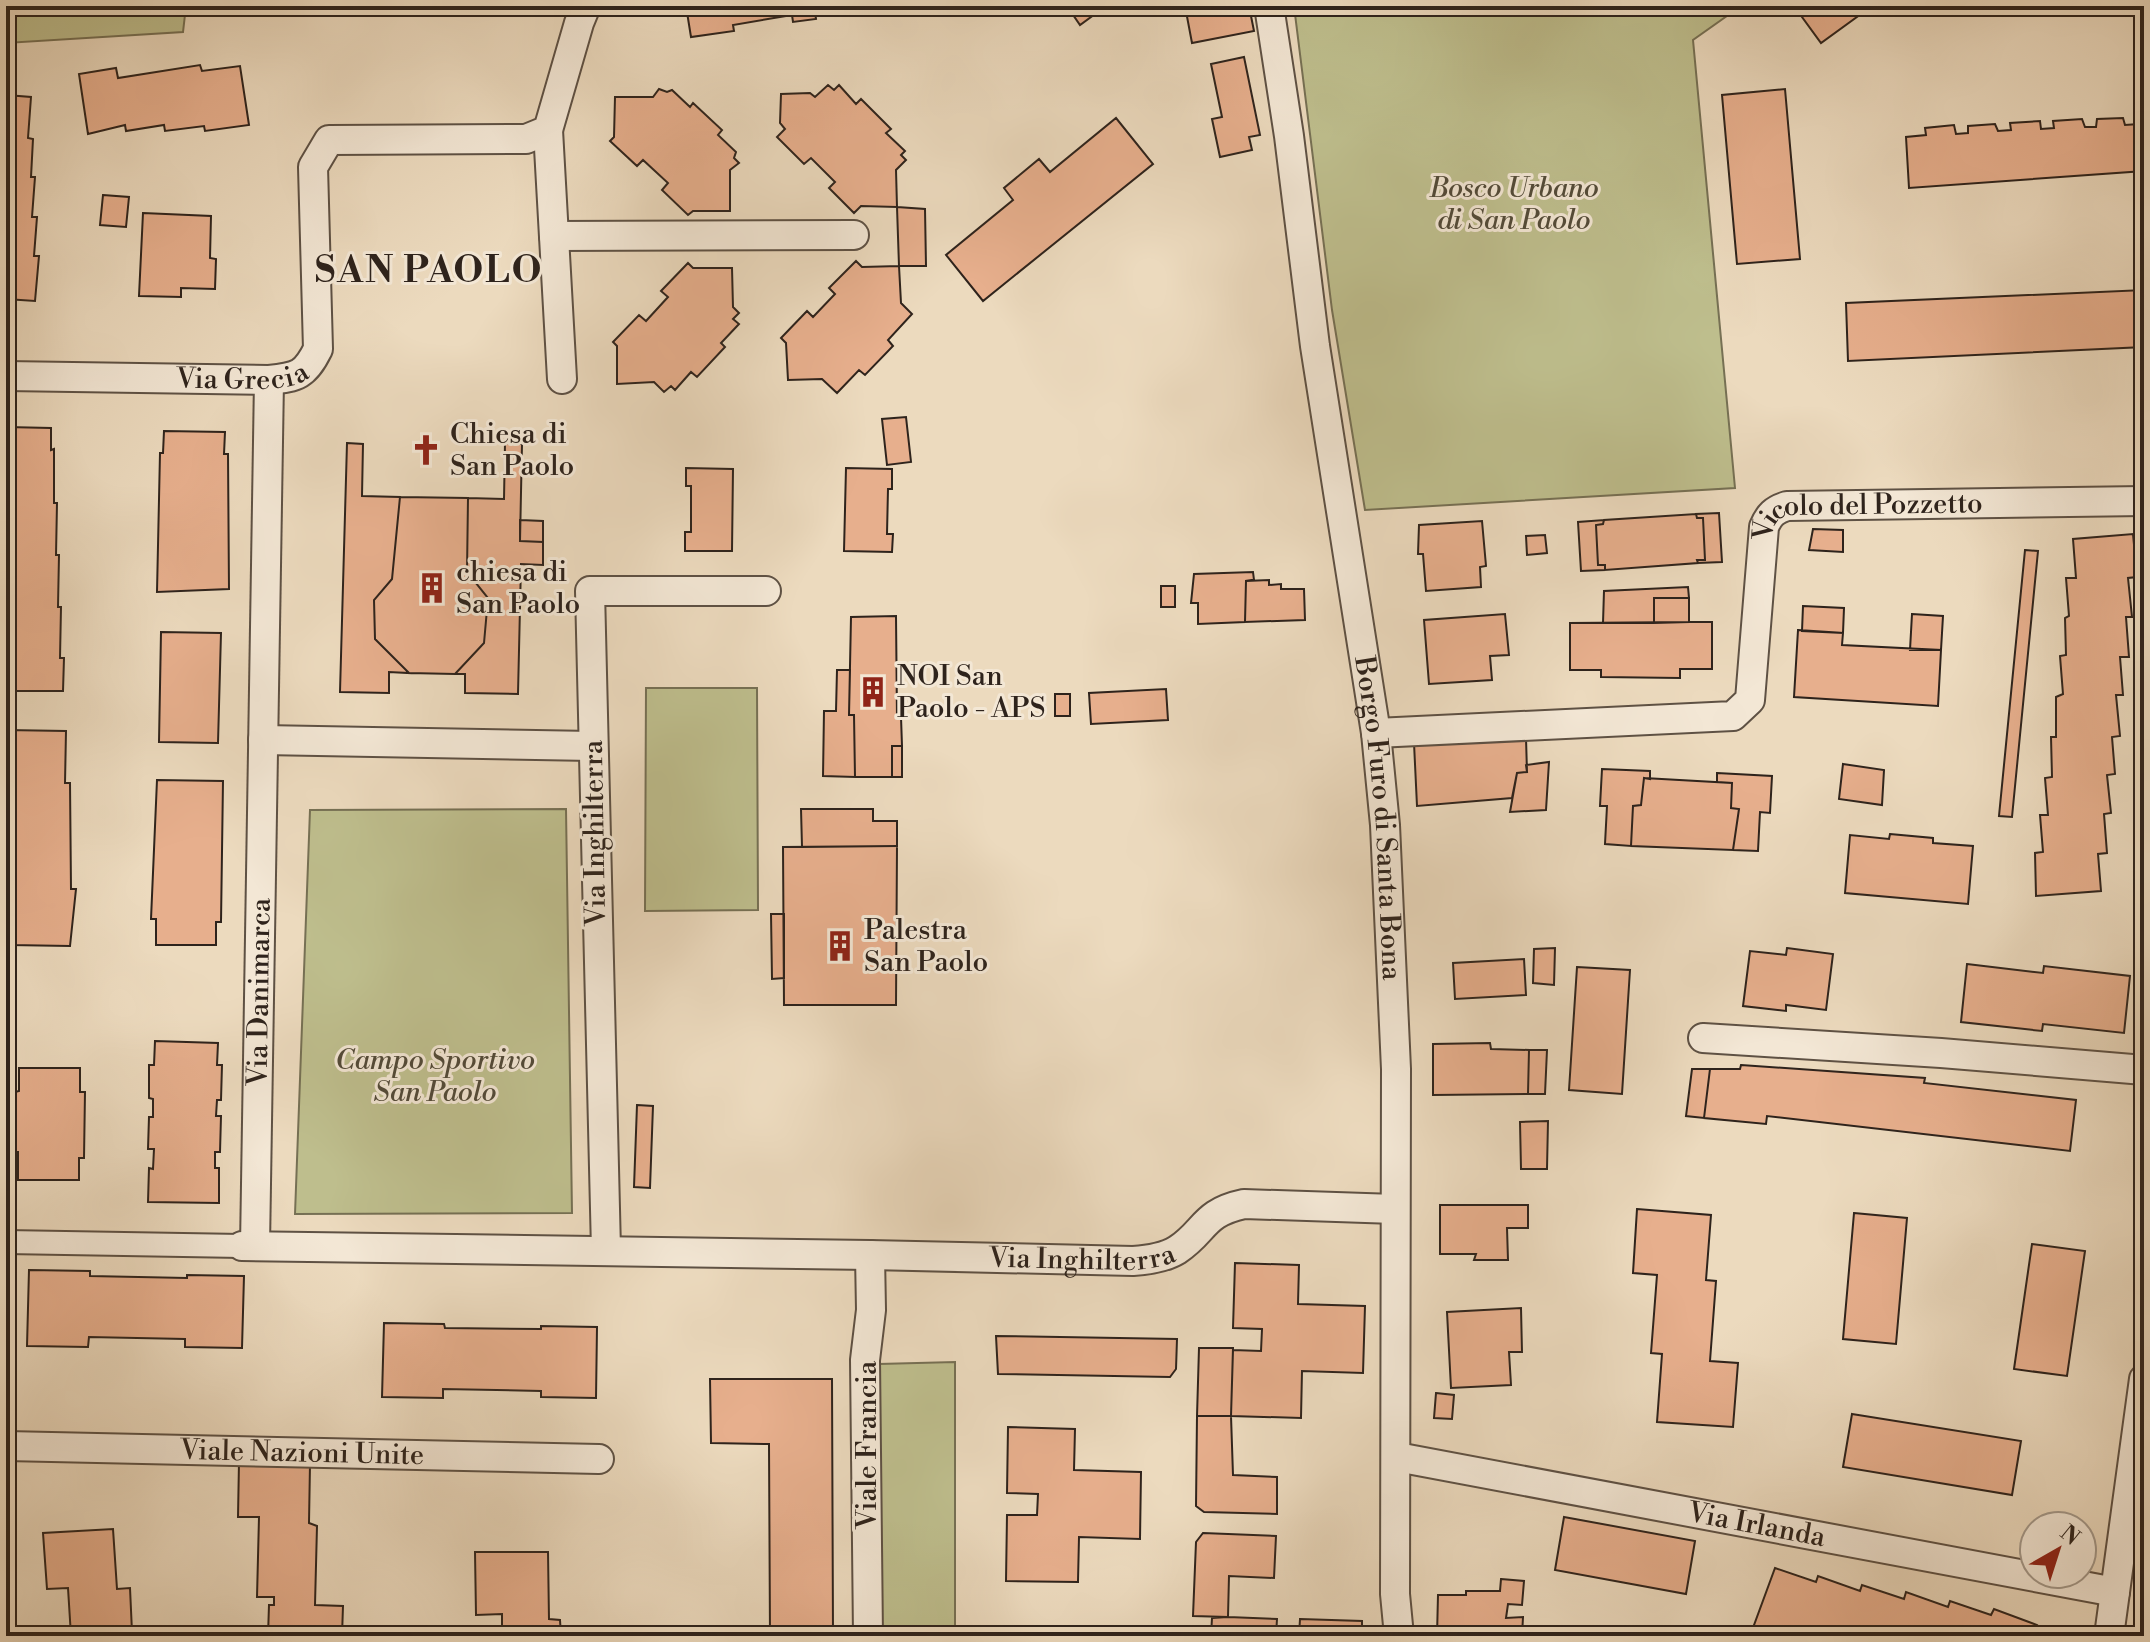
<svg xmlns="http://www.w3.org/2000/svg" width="2150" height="1642" font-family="'Libre Bodoni',serif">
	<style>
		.green { fill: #bebe8d; stroke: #767054; stroke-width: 2 }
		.building { fill: #e7af8d; stroke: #2e231c; stroke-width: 2 }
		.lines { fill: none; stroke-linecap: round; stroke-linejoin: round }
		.pedestrian-casing { stroke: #5e5144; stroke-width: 26 }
		.minor-casing { stroke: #5e5144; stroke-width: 32 }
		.pedestrian { stroke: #f3e7d5; stroke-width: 22 }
		.minor { stroke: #f3e7d5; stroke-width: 28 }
		.labels { text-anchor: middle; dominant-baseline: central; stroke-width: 6; stroke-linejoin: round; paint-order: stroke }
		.park-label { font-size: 28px; font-style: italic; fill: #524a38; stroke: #f3e7d5 }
		.street-label { font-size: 28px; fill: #2e231c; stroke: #f3e7d5 }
		.poi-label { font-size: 28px; fill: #2e231c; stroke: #f3e7d5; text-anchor: start }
		.district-label { font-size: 36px; font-weight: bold; letter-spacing: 2px; fill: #2e231c; stroke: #f3e7d5 }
	</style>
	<rect width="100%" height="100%" fill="#ecdabe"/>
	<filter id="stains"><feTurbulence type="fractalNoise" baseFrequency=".0025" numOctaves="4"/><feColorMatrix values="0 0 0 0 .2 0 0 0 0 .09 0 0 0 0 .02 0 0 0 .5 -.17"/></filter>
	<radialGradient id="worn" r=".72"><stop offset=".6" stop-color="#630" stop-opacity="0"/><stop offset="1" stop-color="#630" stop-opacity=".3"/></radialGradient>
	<!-- green -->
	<path class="green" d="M6,6H186L183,32L6,43Z
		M1294,6H1741L1693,40L1735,488L1365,510L1332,310Z
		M646,688H757L758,910L645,911Z
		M566,809L572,1213L295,1214L310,810Z
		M955,1362V1636H881L879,1364Z"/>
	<!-- building -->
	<path class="building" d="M686,6H835V9L815,12L816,19L793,22L792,15L733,25L734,31L691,37Z
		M1067,6H1106L1080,25Z
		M1185,6H1249L1254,31L1192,43Z
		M1794,6H1872L1821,43Z
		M1244,57L1260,135L1249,137L1252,150L1220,157L1212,119L1222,117L1211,64Z
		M200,65L202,71L240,66L249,125L205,131L204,126L165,131L164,125L126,131L125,125L88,134L79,74L116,68L118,78Z
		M828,85L834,90L839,85L856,104L861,99L891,129L886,133L905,151L901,155L906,160L896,170L897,207L861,206L854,213L829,188L835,182L811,158L804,164L777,137L785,129L780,123L781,94L810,93L815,97Z
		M659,89L667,92L672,90L690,107L693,103L722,130L718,135L736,152L734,158L739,163L730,170V211H693L688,215L662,190L668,183L643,160L637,166L610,141L614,137L615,97H653Z
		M1785,89L1800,259L1737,264L1722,95Z
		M6,95L31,97L28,138L33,139L31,177H35L32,217H37L34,256H39L35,301L6,299Z
		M2144,117V171L1909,188L1906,137L1926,135L1925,128L1954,125L1956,134L1968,133V126L1995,124L1998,131L2011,130L2010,123L2040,121L2041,129L2054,128L2053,121L2082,119L2085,127H2096L2097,119L2123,118L2125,125L2139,124L2138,118Z
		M1116,118L1153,164L983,301L946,255L1013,200L1004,188L1039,159L1050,172Z
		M103,195L129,197L126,227L100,225Z
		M897,207L925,209L926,266H899Z
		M143,213L211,216L210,258L216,259L215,289L181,288V297L139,296Z
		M856,261L862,267L899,266L901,303L912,314L888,340L893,346L865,375L859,370L837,393L822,379L788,380L786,343L781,338L807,311L813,317L835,294L829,288Z
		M688,263L693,268H732L733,307L739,313L733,319L739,324L721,343L725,347L697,377L691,372L675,390L671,386L664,392L654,382L617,384V346L613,342L639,315L646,321L668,297L661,291Z
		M2144,290V347L1848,361L1846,303Z
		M906,417L911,462L887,465L882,419Z
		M6,427L51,428V450L54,449V503H57L56,555H59L58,607H61L60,658H64L63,691H6Z
		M164,431L225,432L224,454H228L229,589L157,592L160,453H163Z
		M347,443L363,444L362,496L400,497L392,579L374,600L375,639L409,673L389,672V693L340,692Z
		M505,443L522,444L520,541L543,542V565L521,564L518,694L465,693V674H455L484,643L488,598L467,572L468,498L504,499Z
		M686,468L733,469L732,551H685V532H691V486H686Z
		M846,468L892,469V489H888L887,534H893L892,552L844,551Z
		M400,497L468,498L467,572L488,598L484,643L455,674L409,673L375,639L374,600L392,579Z
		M1719,513L1722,562L1698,563L1697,560H1705L1703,518H1697L1696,514Z
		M1696,514L1697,518H1703L1705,560H1697L1698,563L1605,570V565H1598L1596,525L1603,524L1604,520Z
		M520,520L543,521V542L520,541Z
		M1604,520L1603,524L1596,525L1598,565H1605V570L1581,571L1578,522Z
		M1482,521L1486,566L1480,567L1481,587L1426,591L1423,554H1418L1419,525Z
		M1813,529L1843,530V552L1809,550Z
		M2133,534L2137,577L2128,578L2132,617H2126L2129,657H2120L2123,695H2116L2120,736L2112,737L2115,774L2107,775L2111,813L2104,814L2107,853L2098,854L2101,891L2036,896L2035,853L2043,852L2040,815H2048L2045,778L2052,777L2051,737H2056V697L2063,694L2060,656L2066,655L2065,618L2069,616L2066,578H2076L2073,539Z
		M1545,535L1547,553L1527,555L1526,536Z
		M2025,550L2038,551L2012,817L1999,816Z
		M1253,572L1254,580L1246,581L1245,622L1198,624V603H1191L1194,574Z
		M1269,580V585L1281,584V589H1304L1305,620L1245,622L1246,581Z
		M1161,586H1175V607H1161Z
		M1688,587L1689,598H1654V623H1603L1604,591Z
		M1654,598H1689V622L1654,623Z
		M1803,606L1844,608L1843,633L1802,631Z
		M1505,614L1509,655L1490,656L1492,680L1429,684L1424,620Z
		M1912,614L1943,616L1941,650H1910Z
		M896,616L897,718L901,717L902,746H892V777H855L854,715H849L851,617Z
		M1689,622H1712V669H1680V678L1601,677V670H1570V623Z
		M1798,630L1843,633L1842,645L1941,650L1938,706L1794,697Z
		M161,632L221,633L218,743L159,742Z
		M837,670H850L849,715H854L855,777L823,776L824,711H836Z
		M1166,689L1168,720L1091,724L1089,693Z
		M1055,694H1070V716H1055Z
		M6,730L66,731L65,783H70L71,889H76L70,946L10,945L11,918L6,919Z
		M1526,738L1527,772L1517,773L1512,798L1417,806L1414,743Z
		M892,746H902V777H892Z
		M1549,762L1546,810L1510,812L1517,773L1527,772L1526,765Z
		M1843,764L1884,770L1882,805L1839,799Z
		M1602,769L1650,771V779L1644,778L1641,805L1633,806L1631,846L1605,844L1607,806H1600Z
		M1717,773L1772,776L1770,813L1760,812L1758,851L1733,850L1739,809L1731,808L1732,783L1717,782Z
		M1644,778L1732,783L1731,808L1739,809L1733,850L1631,846L1633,806L1641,805Z
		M157,780L223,781L221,922H216V945H156V919H151Z
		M801,809H873V821H897V846L802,847Z
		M1890,834L1933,838V843L1973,846L1968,904L1845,893L1850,835L1889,839Z
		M897,846L896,1005H784L783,847Z
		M771,914H784V978L772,979Z
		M1555,948L1554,985L1533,983L1534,949Z
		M1787,948L1833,954L1826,1010L1786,1005V1011L1743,1006L1750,951L1786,955Z
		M1524,959L1526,995L1455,999L1453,963Z
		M1967,964L2043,973L2044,966L2130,976L2124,1033L2043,1024L2042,1031L1961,1022Z
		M1577,967L1630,970L1622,1094L1569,1090Z
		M155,1041L218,1043L217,1065H222L221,1100H217L216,1116H221L220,1152H215V1168H219V1203L148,1202L149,1168L153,1169L154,1149H148L149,1117H153V1099L149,1098V1065H154Z
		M1490,1043L1491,1049L1529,1050L1528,1094L1433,1095V1044Z
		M1529,1050H1547L1545,1094H1528Z
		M1741,1065L1925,1078L1924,1083L2076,1100L2070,1151L1767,1116L1766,1124L1704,1118L1710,1069H1740Z
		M19,1068H80V1092H85L84,1158H79V1180H18V1152H13L15,1092L19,1091Z
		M1692,1069H1710L1704,1118L1686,1116Z
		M637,1105L653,1106L650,1188L634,1187Z
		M1548,1121L1547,1169H1521L1520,1122Z
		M1440,1205H1528V1228H1507L1508,1260H1474L1476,1254H1440Z
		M1637,1209L1711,1215L1706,1280L1716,1281L1710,1361L1738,1363L1733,1427L1657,1422L1662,1354L1651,1353L1657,1275L1633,1273Z
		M1854,1213L1907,1218L1896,1344L1843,1339Z
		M2032,1244L2085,1251L2067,1376L2014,1369Z
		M1235,1263L1299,1265L1298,1304L1365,1306L1363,1373L1302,1371L1301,1418L1231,1416L1233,1350L1261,1351L1262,1329L1233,1328Z
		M29,1270L90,1271V1276L187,1278V1275L244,1276L242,1348L185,1347V1339L89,1337L88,1347L27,1346Z
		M1521,1308L1522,1352H1509L1511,1385L1451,1388L1447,1312Z
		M384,1323L444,1324L445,1328L541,1329V1326L597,1327L596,1398L541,1397V1391L443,1389V1398L382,1397Z
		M996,1336L1177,1339L1176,1369L1170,1377L998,1374Z
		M1199,1348H1233L1231,1416H1197Z
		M710,1379H832L833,1636H770L769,1444L711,1443Z
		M1436,1393L1454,1395L1452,1419L1434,1418Z
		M1852,1414L2021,1441L2012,1495L1843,1467Z
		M1197,1416H1231L1233,1475L1277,1477V1514L1204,1512L1196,1506Z
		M1008,1427L1075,1429L1074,1470L1141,1472L1140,1539L1079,1537L1078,1582L1006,1581L1007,1515H1037L1038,1494L1007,1493Z
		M239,1462L310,1464L309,1523L317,1526L315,1605L343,1606L342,1636H268L269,1605H274V1597H257L259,1517H238Z
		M1564,1517L1695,1541L1686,1594L1555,1570Z
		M113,1529L117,1589L130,1588L132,1632L71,1636L68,1588L47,1589L43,1533Z
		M1203,1533L1276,1536L1274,1578L1229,1576L1228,1617L1193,1616L1196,1542Z
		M475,1552H548L549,1619L560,1620L561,1636H502V1614L476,1615Z
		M1775,1568L1816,1582L1818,1576L1860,1591L1862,1585L1904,1599L1906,1592L1948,1607L1950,1601L1991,1615L1994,1609L2037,1625L2033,1636H1750Z
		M1501,1579L1524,1581L1522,1605L1508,1604L1506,1618L1523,1617L1522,1636H1437L1438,1595H1466V1591H1500Z
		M1228,1617L1277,1619L1276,1636H1211L1212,1618Z
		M1300,1619L1362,1621V1636H1299Z"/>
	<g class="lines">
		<defs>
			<path id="pedestrian" d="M6,1242L242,1246"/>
			<g id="minor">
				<path id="s1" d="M1269,6L1289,136L1315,346L1376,733L1385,825L1396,1069L1395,1594L1399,1636"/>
				<path d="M548,130L562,379"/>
				<path d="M554,236L854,235"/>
				<path id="s2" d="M6,376L269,380C298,377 305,375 318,349L313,167L329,140L526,139L548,130L579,23L586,6"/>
				<path id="s3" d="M1376,733L1733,716L1750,700L1764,527C1769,515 1774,510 1787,506L2144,501"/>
				<path d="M263,740L592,746"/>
				<path d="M1703,1038L1941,1053L2144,1070"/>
				<path id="s4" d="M242,1246L870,1255L1133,1261C1148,1260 1164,1258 1177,1250C1206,1231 1202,1213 1244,1204L1395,1209"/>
				<path id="s5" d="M255,1246L269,380"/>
				<path d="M606,1250L590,591H766"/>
				<path id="s6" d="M6,1446L599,1459"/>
				<path id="s7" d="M1397,1457L2115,1592"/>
				<path d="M868,1636L865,1360L871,1310L870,1255"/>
				<path d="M2109,1636L2144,1379"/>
			</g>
		</defs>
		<!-- pedestrian casing -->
		<use href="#pedestrian" class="pedestrian-casing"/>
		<!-- minor casing -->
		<use href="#minor" class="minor-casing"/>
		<!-- pedestrian -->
		<use href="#pedestrian" class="pedestrian"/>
		<!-- minor -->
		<use href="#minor" class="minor"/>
	</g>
	<!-- icons -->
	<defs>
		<symbol id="church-bare" viewBox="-9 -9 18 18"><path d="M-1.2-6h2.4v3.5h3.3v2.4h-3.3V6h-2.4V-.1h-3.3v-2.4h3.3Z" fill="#8f2418" stroke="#f3e7d5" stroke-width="2.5" paint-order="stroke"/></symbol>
		<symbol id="building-bare" viewBox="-9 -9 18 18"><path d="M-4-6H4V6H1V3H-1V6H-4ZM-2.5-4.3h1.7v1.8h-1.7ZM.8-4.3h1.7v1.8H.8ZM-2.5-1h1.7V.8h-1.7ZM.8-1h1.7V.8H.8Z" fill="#8f2418" stroke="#f3e7d5" stroke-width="2.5" paint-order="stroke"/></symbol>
	</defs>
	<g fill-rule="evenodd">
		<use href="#church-bare" x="404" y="428" width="44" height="44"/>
		<use href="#building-bare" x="410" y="566" width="44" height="44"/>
		<use href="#building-bare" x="851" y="670" width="44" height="44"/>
		<use href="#building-bare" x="818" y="924" width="44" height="44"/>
	</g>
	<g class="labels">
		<!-- park labels -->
		<g class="park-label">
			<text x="1514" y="188">Bosco Urbano<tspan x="1514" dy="32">di San Paolo</tspan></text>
			<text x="435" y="1060">Campo Sportivo<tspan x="435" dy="32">San Paolo</tspan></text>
		</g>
		<!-- street labels -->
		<g class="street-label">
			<text stroke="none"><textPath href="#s2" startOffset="236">Via Grecia</textPath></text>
			<text stroke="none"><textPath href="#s3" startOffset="662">Vicolo del Pozzetto</textPath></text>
			<text stroke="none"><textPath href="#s1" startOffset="820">Borgo Furo di Santa Bona</textPath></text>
			<text transform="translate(595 833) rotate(-91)">Via Inghilterra</text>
			<text stroke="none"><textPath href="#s5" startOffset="254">Via Danimarca</textPath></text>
			<text stroke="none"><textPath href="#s4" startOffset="840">Via Inghilterra</textPath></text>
			<text transform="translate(867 1445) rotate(-90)">Viale Francia</text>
			<text stroke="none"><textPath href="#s6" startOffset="296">Viale Nazioni Unite</textPath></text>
			<text stroke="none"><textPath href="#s7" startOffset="366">Via Irlanda</textPath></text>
		</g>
		<!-- poi labels -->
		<g class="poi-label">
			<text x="450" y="434">Chiesa di<tspan x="450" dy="32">San Paolo</tspan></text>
			<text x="456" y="572">chiesa di<tspan x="456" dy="32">San Paolo</tspan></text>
			<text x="897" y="676">NOI San<tspan x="897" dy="32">Paolo - APS</tspan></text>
			<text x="864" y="930">Palestra<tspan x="864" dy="32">San Paolo</tspan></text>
		</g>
		<!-- district labels -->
		<g class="district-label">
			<text x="429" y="271">SAN PAOLO</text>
		</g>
	</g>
	<!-- margin -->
	<rect width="2150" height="1642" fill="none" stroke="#ecdabe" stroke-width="32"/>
	<rect x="8" y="8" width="2134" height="1626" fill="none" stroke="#2e231c" stroke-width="4"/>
	<rect x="16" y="16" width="2118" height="1610" fill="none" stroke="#2e231c" stroke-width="2"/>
	<!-- north arrow -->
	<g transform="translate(2058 1550) rotate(39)"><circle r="38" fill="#f3e7d5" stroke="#a4998b" stroke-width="2"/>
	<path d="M0-6L14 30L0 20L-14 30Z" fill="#8f2418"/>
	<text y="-12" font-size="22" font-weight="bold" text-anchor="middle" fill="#2e231c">N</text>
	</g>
	<rect width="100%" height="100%" filter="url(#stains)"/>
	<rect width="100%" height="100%" fill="url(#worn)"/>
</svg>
